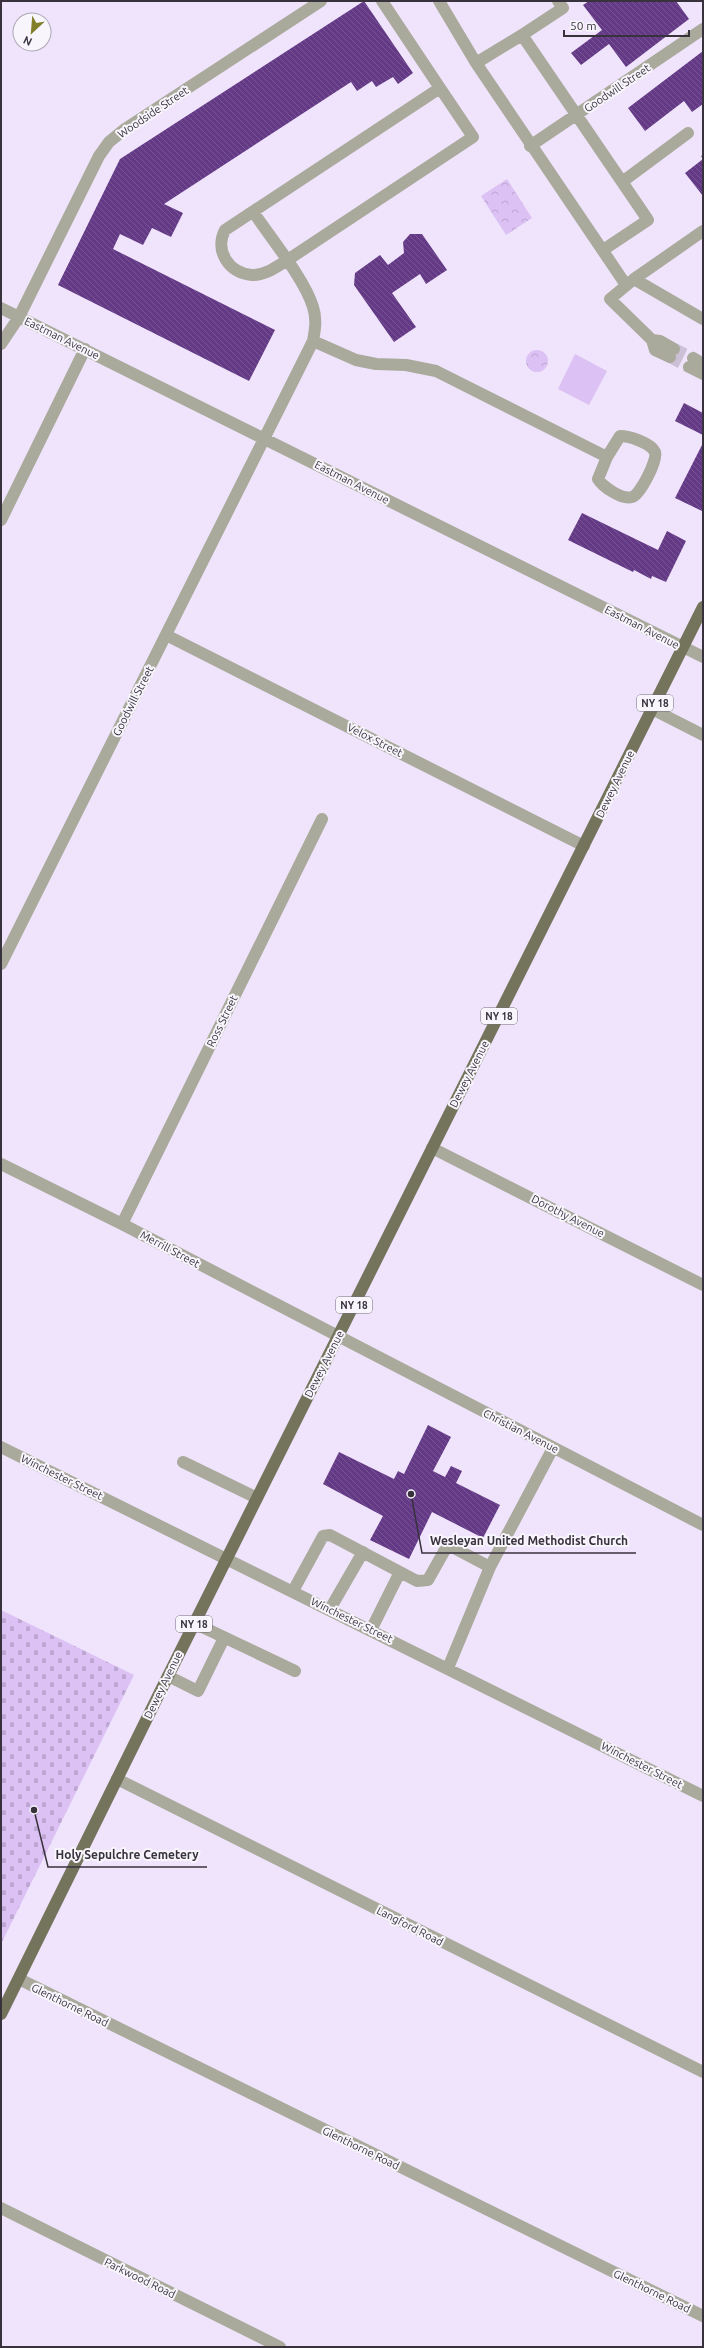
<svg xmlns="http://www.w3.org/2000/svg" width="704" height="2348" font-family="Ubuntu,sans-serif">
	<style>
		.cemetery { fill: url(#cemetery-stones) }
		.park { fill: url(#park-crowns) }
		.pitch { fill: #dbc1f4 }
		.building { fill: url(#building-back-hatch) }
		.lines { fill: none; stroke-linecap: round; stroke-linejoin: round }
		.minor-tunnel { stroke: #cbc0d6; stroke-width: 12; stroke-dasharray: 12 6; stroke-linecap: butt }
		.minor { stroke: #a9aa9c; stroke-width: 12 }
		.major { stroke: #74745c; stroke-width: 12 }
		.labels { text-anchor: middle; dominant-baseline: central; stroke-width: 4; stroke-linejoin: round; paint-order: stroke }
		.shield { fill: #f8f6fc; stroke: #726d76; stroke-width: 1 }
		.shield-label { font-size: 10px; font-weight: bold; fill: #38323d }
		.street-label { font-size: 11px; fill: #38323d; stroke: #f8f6fc }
		.leader { fill: none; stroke: #38323d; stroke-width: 1.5 }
		.callout-dot { fill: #38323d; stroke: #f8f6fc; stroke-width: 1.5 }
		.callout-label { font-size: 12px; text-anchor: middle; font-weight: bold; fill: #38323d; stroke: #f8f6fc; stroke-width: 4; stroke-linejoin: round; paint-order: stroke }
	</style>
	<defs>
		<pattern id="cemetery-stones" width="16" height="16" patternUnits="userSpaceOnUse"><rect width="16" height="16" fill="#dbc1f4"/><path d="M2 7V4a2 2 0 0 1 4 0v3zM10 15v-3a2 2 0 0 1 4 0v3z" fill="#bda6d2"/></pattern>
		<pattern id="park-crowns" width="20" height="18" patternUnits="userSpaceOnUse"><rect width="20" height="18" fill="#dbc1f4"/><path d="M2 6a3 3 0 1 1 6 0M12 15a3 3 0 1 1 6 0" fill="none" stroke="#bda6d2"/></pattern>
		<pattern id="building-back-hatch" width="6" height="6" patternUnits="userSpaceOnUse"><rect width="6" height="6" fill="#643a86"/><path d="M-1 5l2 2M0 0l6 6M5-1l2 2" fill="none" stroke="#775593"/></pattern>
	</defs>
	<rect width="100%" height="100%" fill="#f0e4fc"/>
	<!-- cemetery -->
	<path class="cemetery" d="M1,1610L134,1675L1,1944Z"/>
	<!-- park -->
	<path class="park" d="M507,179L532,218L506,235L481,196Z
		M526 361a11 11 0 1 1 22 0a11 11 0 1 1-22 0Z"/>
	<!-- pitch -->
	<path class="pitch" d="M575,354L607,371L589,405L558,389Z"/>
	<!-- building -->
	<path class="building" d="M364,1L413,73L398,84L393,77L376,87L372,81L357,91L351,82L164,204L183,213L171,237L152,228L143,245L120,234L113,249L275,330L249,381L58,285L120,159Z
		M589,1H676L689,19L626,67L609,44L581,65L571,53L602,30L583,5Z
		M703,51V104L692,112L684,101L645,131L628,108Z
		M703,155V196L685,173L703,159L701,156Z
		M410,234H422L447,270L426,284L420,274L392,293L416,327L394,342L354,285L355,273L380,255L388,265L404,253L403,242Z
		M684,403L703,413V435L675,421Z
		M703,443V509L702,511L675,498Z
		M582,513L658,550L667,531L686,541L666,582L652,576L651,579L634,570L633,572L568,540Z
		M428,1425L451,1437L433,1471L445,1477L451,1466L462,1471L456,1483L500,1505L483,1538L432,1512L409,1559L370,1540L383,1516L323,1484L339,1452L394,1479L398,1471L404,1474Z"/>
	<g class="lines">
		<!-- minor-tunnel -->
		<path class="minor-tunnel" d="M674,349L693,358
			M670,357L689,367"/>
		<!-- minor -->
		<path class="minor" d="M382,1L440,88L225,230C214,251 229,273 252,275C264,276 276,267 286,261L473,137L440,88
			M439,1L476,63
			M522,35L563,8L558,1
			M530,146L703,29
			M622,182L688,133
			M603,250L648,220L522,35L476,63L626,285
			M634,279L703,231
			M1,308L703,657
			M652,340L610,299L634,279L703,319
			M313,341L356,360L376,364L406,365L436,371L607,457
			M1,344L19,317L99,156L109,142L125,129L321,1
			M670,357L655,350L652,340L660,341L674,349
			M693,358L703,364
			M689,367L703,374
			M620,436C629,436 651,443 655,452C658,460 640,495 632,497C622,500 603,487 598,479L607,457Z
			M1,520L85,349
			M166,635L584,846
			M652,709L703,735
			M1,964L313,341C315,330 317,319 313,307C305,280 271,238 254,213
			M432,1148L703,1285
			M1,1164L122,1224L703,1525
			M122,1224L322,819
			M1,1447L703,1796
			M183,1462L257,1498
			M293,1591L323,1536L330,1535L417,1581L428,1580L446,1548H454L490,1567L553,1448
			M330,1609L363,1552
			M194,1623L295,1671
			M371,1630L400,1572
			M448,1668L490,1567
			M168,1676L198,1691L224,1638
			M117,1779L703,2072
			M19,1979L703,2316
			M1,2208L280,2347"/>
		<!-- major -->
		<path class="major" d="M1,2014L161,1690L703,607"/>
	</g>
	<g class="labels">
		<!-- shield labels -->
		<g class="shield">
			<rect x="637" y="695" width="36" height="16" rx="3"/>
			<rect x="481" y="1008" width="36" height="16" rx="3"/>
			<rect x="336" y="1297" width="36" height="16" rx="3"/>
			<rect x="176" y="1616" width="36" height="16" rx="3"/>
		</g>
		<g class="shield-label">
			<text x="655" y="703">NY 18</text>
			<text x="499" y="1016">NY 18</text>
			<text x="354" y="1305">NY 18</text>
			<text x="194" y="1624">NY 18</text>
		</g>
		<!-- street labels -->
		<g class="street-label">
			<text transform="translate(617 88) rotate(-34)">Goodwill Street</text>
			<text transform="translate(153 112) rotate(-34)">Woodside Street</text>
			<text transform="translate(62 338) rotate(26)">Eastman Avenue</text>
			<text transform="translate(352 482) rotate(27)">Eastman Avenue</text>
			<text transform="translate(642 627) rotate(27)">Eastman Avenue</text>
			<text transform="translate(133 701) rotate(-63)">Goodwill Street</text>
			<text transform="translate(375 740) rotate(27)">Velox Street</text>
			<text transform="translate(615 784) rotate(-64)">Dewey Avenue</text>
			<text transform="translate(222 1021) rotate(-64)">Ross Street</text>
			<text transform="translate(469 1074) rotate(-63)">Dewey Avenue</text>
			<text transform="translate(568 1216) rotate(27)">Dorothy Avenue</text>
			<text transform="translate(170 1249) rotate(28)">Merrill Street</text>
			<text transform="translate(324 1364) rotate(-63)">Dewey Avenue</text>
			<text transform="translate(521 1431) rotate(27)">Christian Avenue</text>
			<text transform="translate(62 1477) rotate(26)">Winchester Street</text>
			<text transform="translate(352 1620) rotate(26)">Winchester Street</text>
			<text transform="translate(163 1685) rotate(-64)">Dewey Avenue</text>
			<text transform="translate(642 1765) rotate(27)">Winchester Street</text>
			<text transform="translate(410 1926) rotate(27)">Langford Road</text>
			<text transform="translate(70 2005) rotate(26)">Glenthorne Road</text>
			<text transform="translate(361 2148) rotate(26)">Glenthorne Road</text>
			<text transform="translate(140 2278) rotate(26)">Parkwood Road</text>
			<text transform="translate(652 2291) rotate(26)">Glenthorne Road</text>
		</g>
	</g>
	<!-- callouts -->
	<path class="leader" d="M411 1494L422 1553H636M34 1810L48 1867H207"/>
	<g class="callout-dot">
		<circle cx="411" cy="1494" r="4"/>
		<circle cx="34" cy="1810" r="4"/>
	</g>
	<g class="callout-label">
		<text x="529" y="1545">Wesleyan United Methodist Church</text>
		<text x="127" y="1859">Holy Sepulchre Cemetery</text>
	</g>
	<!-- border -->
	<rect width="704" height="2348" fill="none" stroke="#38323d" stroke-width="4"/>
	<!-- north arrow -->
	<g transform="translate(32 32) rotate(206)"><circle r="19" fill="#f8f6fc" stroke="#aba8b0"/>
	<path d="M0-3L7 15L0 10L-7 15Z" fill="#817f28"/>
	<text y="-6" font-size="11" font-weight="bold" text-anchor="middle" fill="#38323d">N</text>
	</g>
	<!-- scale -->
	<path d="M564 30v6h125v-6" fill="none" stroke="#38323d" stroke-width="2"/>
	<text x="570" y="30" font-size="12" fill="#38323d" stroke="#f8f6fc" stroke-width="3" paint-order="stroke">50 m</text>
</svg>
